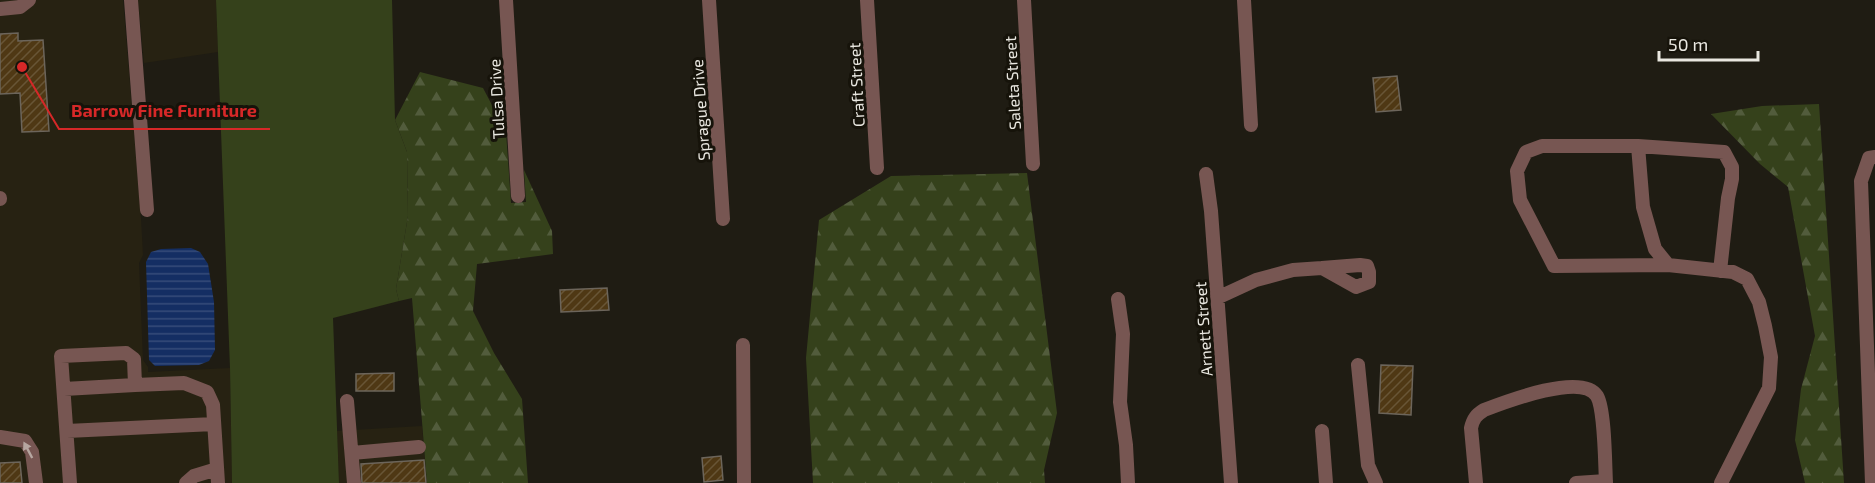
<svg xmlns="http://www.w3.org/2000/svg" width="1875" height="483" font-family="'Exo 2',sans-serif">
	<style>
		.built { fill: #272212 }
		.grass { fill: #35411b }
		.forest { fill: url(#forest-firs) }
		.water { fill: url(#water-rules) }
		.building { fill: url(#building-hatch); stroke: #6c655b; stroke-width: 1.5 }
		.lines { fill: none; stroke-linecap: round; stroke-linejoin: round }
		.minor { stroke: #775652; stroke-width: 14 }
		.oneway { fill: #b6a6a0 }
		.labels { text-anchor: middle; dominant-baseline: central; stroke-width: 6; stroke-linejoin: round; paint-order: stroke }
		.street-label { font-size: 16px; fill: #e9e7e0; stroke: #16130a }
		.leader { fill: none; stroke: #d62828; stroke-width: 2 }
		.callout-dot { fill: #d62828; stroke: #16130a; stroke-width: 2 }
		.callout-label { font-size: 18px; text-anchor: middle; font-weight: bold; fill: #d62828; stroke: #16130a; stroke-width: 6; stroke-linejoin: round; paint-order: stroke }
	</style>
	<defs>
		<pattern id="forest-firs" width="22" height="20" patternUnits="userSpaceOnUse" patternTransform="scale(1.5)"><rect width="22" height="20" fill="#35411b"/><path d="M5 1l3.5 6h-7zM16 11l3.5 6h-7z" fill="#525c3c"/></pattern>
		<pattern id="water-rules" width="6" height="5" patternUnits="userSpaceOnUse" patternTransform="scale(1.5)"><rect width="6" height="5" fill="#142e63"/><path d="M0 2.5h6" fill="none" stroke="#364c79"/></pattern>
		<pattern id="building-hatch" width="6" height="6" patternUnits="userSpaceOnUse" patternTransform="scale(1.5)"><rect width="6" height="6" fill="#4f3814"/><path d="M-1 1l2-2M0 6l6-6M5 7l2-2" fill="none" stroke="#685536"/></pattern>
	</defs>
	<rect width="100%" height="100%" fill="#1f1c13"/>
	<!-- built -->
	<path class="built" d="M0,0H123L141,218L143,255L139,263L143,360L148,367V372L230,368L232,483H0Z
		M138,0H216L218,52L144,63Z
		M422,426L427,483H339L337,431Z"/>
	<!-- grass -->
	<path class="grass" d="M216,0H392L395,120L407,152L408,216L396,289L399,301L333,318L339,483H232L230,368Z"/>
	<!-- forest -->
	<path class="forest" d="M420,72L483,88L506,132L511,203L526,202L524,170L552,231L553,254L477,264L473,311L494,353L522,399L528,483H427L412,298L399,301L396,289L408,216L407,152L395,120Z
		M1819,104L1844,483H1805L1795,440L1801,389L1815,336L1788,187L1760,164L1711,114L1762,106Z
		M1027,173L1057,413L1044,470L1045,483H813L806,358L819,220L891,176Z"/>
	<!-- water -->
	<path class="water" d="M191,248L200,252L208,264L214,302L215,350L209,361L199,365L155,366L149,360L146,262L151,252L161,249Z"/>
	<!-- building -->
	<path class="building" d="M18,33V41L43,40L49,131L22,132L20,93L0,94V34Z
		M1397,76L1401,110L1376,112L1373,78Z
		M607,288L609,310L561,312L560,290Z
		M1381,365L1413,366L1411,415L1379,413Z
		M394,373V391H356V374Z
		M721,456L723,480L704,482L702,458Z
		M424,460L426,483H362L361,464Z
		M20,462L22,483H0V463Z"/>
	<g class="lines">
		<!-- minor -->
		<path class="minor" d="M131,0L147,210
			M506,0L518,196
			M709,0L723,219
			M867,0L877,168
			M1024,0L1033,164
			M1244,0L1251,125
			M0,9L20,7L29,0
			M1638,146L1724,152L1732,167V179L1728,198L1720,271
			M1206,174L1211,211L1231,483
			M0,198V199
			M1668,265L1655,249L1643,207L1638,146H1542L1526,152L1517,171L1520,200L1554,266L1668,265L1733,272L1747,279L1759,302L1765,326L1771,357L1769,388L1721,483
			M1217,298L1256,280L1293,270L1322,268L1356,287L1369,282V272L1367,266L1360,265L1322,268
			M1118,299L1123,334L1120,402L1126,445L1128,483
			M743,345L744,483
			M1358,365L1368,465L1376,483
			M135,385L184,383L207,392L213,405L218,483
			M64,389L135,385L134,359L126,353L61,356L70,483
			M347,401L354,483
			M67,431L214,424
			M1322,431L1326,483
			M0,437L25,441L32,452L36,483
			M352,453L419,447
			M186,483L194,476L217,469
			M1476,483L1471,428C1473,419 1476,415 1484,410C1505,402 1582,372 1597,396C1605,410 1605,465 1606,483
			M1576,483L1606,481
			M1872,483L1861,181L1869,158L1875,157"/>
	</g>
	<!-- one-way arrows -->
	<defs><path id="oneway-solid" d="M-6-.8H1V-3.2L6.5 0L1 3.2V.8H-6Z" transform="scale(1.5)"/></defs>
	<use class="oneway" href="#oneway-solid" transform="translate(28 450) rotate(-118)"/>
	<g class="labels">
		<!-- street labels -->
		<g class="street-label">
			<text transform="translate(1012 83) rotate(-93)">Saleta Street</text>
			<text transform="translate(856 85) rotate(-93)">Craft Street</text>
			<text transform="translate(496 99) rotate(-93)">Tulsa Drive</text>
			<text transform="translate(700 110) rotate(-94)">Sprague Drive</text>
			<text transform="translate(1203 329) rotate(-94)">Arnett Street</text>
		</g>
	</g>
	<!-- callouts -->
	<path class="leader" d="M22 67L59 129H270"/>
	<circle class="callout-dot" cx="22" cy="67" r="6"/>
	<g class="callout-label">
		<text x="164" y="117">Barrow Fine Furniture</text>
	</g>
	<!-- scale -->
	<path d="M1659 51v9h99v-9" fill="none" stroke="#e9e7e0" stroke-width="3"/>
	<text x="1668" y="51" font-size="18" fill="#e9e7e0" stroke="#16130a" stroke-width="4.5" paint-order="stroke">50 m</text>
</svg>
